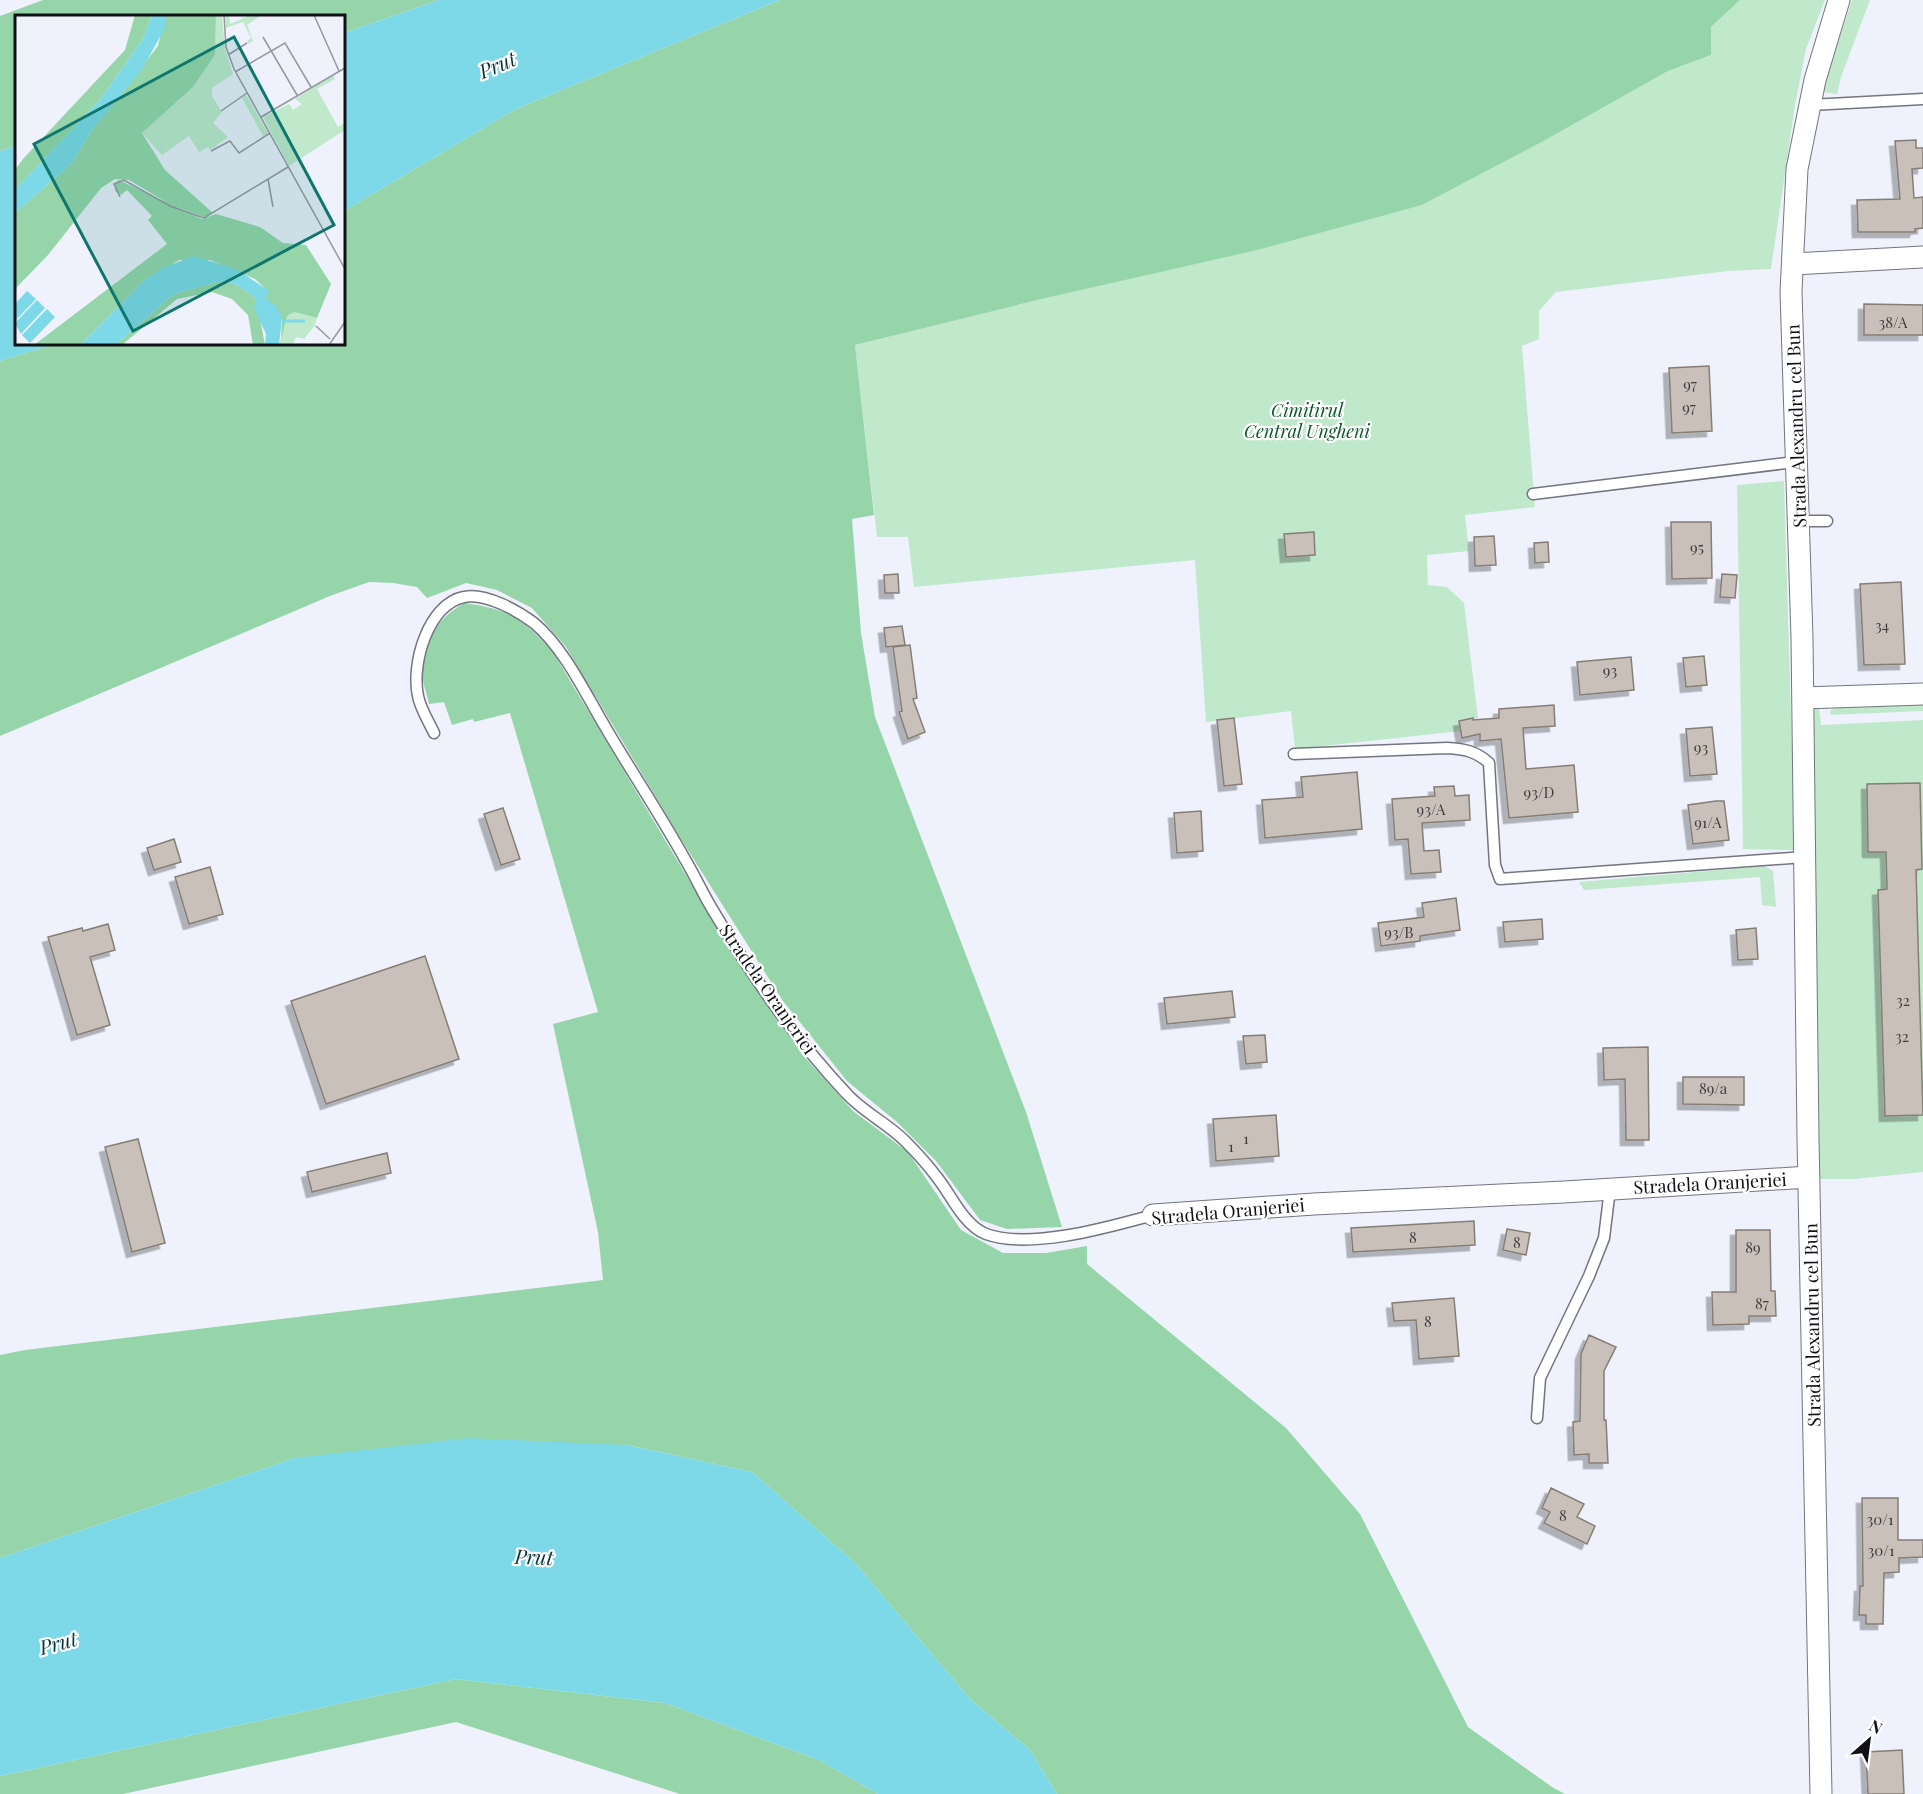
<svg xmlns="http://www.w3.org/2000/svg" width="1923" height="1794" font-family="'Playfair Display',serif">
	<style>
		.green { fill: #c0e9cb }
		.forest { fill: #96d5a9 }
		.water { fill: #7dd9e7 }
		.building { fill: #c9c1b9; stroke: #857e76; stroke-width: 1.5; filter: url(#shadow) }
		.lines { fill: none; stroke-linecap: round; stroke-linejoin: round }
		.lane-casing { stroke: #73757f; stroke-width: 13 }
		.street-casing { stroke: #73757f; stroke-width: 23 }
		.lane { stroke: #fff; stroke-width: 10 }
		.street { stroke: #fff; stroke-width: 21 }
		.labels { text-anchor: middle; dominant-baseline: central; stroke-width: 4.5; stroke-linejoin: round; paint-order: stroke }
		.number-label { font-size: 15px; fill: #3f3d3e }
		.park-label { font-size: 18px; font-style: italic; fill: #0b562e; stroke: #fff }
		.street-label { font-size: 18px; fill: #111115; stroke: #fff }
		.water-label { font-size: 20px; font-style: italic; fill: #043339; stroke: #fff }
		.inset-river { fill: none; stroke: #7dd9e7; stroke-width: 3 }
		.inset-road { fill: none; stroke: #9697a0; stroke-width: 1.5 }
		.view { fill: #0f766e; fill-opacity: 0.15; stroke: #0f766e; stroke-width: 3 }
		.inset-edge { fill: none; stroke: #111115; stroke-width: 3 }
	</style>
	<defs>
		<filter id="shadow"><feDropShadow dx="-5.5" dy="5.5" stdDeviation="0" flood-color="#0004"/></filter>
	</defs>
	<rect width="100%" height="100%" fill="#eff1fc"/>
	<!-- green -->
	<path class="green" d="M1740,0H1825L1806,49L1795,105L1771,269L1728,271L1556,292L1539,311V339L1522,346L1535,507L1465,515L1469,551L1427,555L1428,585L1447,587L1464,603L1478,718L1459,721L1461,731L1295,749L1291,711L1206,722L1195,560L914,587L908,537H877L855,345L1422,205L1540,143L1668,71L1711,55V27Z
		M1852,0H1870L1841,77L1837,94L1822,92Z
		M1784,481L1795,850L1743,849L1737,485Z
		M1923,702V711L1830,715L1831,710L1836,707Z
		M1819,707L1821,725L1923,720V1172L1855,1179H1820L1808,708Z
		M1765,866L1773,871L1776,907L1762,905L1760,877L1584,890L1579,882Z"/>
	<!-- forest -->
	<path class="forest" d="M43,0H439L344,33V16H16V146L0,151V16Z
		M780,0H1740L1711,27V55L1668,71L1540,143L1422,205L1257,250L1050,297L855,345L874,515L852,519L861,633L875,717L1026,1112L1062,1227L1007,1229L980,1220L936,1161L897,1122L847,1081L783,1001L681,839L566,647L532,608L497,590L466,583L427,598L417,587L393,583L369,582L330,596L0,736V361L54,344H344V211L516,109Z
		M465,603C511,610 522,618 553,652L702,902L801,1053L853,1111L908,1152L961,1230L1003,1253H1046L1087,1246V1264L1286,1428L1360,1514L1468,1727L1552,1787L1565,1794H1057L1030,1750L970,1699L855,1563L752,1472L627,1445L295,1458L0,1558V1355L25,1350L603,1280L598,1232L553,1024L598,1012L510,713L474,722L473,719L452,725L444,702L429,704C427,694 422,682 422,672C423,641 439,616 465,603Z
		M456,1679L665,1703L821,1761L878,1794H680L456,1722L123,1794H0V1776Z"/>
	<!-- water -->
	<path class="water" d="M439,0H780L516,109L344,211V33Z
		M16,146V344H54L0,361V151Z
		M467,1438L627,1445L752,1472L855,1563L970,1699L1030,1750L1057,1794H878L821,1761L665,1703L456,1679L0,1776V1558L295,1458Z"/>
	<!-- building -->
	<path class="building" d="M1916,140V148H1923V168L1912,169L1914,198L1923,197V228L1915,229V232H1858L1857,200L1900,199L1895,141Z
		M1864,304L1923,305V335H1864Z
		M1709,366L1712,431L1672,433L1669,368Z
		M1671,522H1711L1712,578L1672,579Z
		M1314,532L1315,555L1286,557L1284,534Z
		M1494,536L1496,565L1475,566L1474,537Z
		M1548,542L1549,562L1535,563L1534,543Z
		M898,574L899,593H885L884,575Z
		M1722,574L1737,575L1735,598L1720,597Z
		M1901,582L1905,664L1864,665L1860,584Z
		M902,626L905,645L886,647L884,628Z
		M910,645L917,698L913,699L925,732L908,739L899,712L902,711L893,647Z
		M1704,656L1707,685L1686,687L1683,658Z
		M1631,657L1634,690L1580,695L1577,662Z
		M1554,705L1555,726L1523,728L1526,769L1574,765L1578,812L1509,818L1501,739L1480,741V734L1462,738L1459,721L1473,718V720L1499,718V709Z
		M1234,718L1242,784L1224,786L1217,720Z
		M1712,727L1717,774L1690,776L1686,729Z
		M1357,772L1362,829L1265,838L1262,800L1303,797L1301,777Z
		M1920,783L1922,869L1916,870L1923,1115L1885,1116L1878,890L1887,889L1886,852H1868L1867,784Z
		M1454,786L1455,796L1469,795L1470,820L1422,823L1424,851L1439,850L1441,872L1411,874L1408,839L1395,840L1392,799L1435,796L1434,787Z
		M1716,801H1724L1729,840L1693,844L1688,805Z
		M503,808L520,859L501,865L484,814Z
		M1201,811L1203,851L1177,853L1174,813Z
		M174,839L181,862L154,870L147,848Z
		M210,867L223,914L189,924L175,877Z
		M1456,898L1460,930L1420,936V941L1381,946L1378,923L1424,917L1422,903Z
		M1542,919L1543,939L1505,942L1503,922Z
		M108,924L115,950L90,957L110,1025L77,1035L48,937L82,928L83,931Z
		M1756,928L1758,959L1738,960L1736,930Z
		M425,956L459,1059L326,1104L291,1001Z
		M1232,991L1235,1017L1167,1024L1164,998Z
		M1265,1035L1267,1062L1246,1064L1243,1036Z
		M1648,1047L1649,1140H1626L1625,1079L1604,1080L1603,1048Z
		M1683,1077H1744V1105L1683,1104Z
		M1276,1115L1279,1156L1216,1161L1213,1119Z
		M138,1139L165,1243L132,1252L105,1147Z
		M387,1153L391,1173L312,1192L307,1172Z
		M1474,1221L1475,1245L1353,1252L1351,1228Z
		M1507,1229L1530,1233L1526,1255L1503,1250Z
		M1736,1230H1770L1771,1291H1775L1776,1316H1749V1324L1713,1325L1712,1292H1736Z
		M1454,1298L1459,1356L1419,1359L1416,1320L1394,1321L1392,1303Z
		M1589,1335L1616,1347L1604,1371V1420H1606L1608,1463H1589V1454L1574,1455L1573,1422L1580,1421L1581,1354Z
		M1551,1488L1584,1504L1577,1517L1595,1526L1587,1544L1544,1523L1550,1512L1542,1508Z
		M1862,1498H1898V1540H1923V1557L1899,1558V1572L1884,1573L1883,1624H1866V1615H1859L1860,1586H1863Z
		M1902,1750L1904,1794H1868L1866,1752Z"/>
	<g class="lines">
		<defs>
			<path id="lane" d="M1810,105L1923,99
				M1533,494L1795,462
				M1799,521H1827
				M434,733C429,722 420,708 418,696C411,664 428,604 464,597C485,592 518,611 534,623C565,649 586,695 607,730C633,774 661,816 686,861C696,878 704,896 714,912C752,976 795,1039 846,1093C863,1112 887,1123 905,1141C916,1152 927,1164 936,1176C951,1194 963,1225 986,1234C1030,1250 1109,1227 1153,1215
				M1294,754L1447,748C1464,749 1476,751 1489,763L1495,865L1500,879L1805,857
				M1537,1418L1540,1378L1589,1276L1604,1238L1610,1189"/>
			<path id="street" d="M1793,264L1923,257
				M1803,698L1923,694
				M1153,1215L1314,1204L1564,1192L1809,1177
				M1821,1794L1808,1138L1802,638L1791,292L1797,169L1815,80L1839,0"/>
		</defs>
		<!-- lane casing -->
		<use href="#lane" class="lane-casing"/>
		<!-- street casing -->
		<use href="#street" class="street-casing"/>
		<!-- lane -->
		<use href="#lane" class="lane"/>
		<!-- street -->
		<use href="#street" class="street"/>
	</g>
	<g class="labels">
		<!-- number labels -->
		<g class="number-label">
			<text x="1893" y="322">38/A</text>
			<text x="1690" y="384">97</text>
			<text x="1689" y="407">97</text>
			<text x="1697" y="547">95</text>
			<text x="1882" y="625">34</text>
			<text x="1610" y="670">93</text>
			<text x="1701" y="747">93</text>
			<text x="1539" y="792">93/D</text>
			<text x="1431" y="809">93/A</text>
			<text x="1708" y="822">91/A</text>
			<text x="1399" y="932">93/B</text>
			<text x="1903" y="1000">32</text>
			<text x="1902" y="1036">32</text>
			<text x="1713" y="1088">89/a</text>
			<text x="1246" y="1138">1</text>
			<text x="1231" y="1146">1</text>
			<text x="1413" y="1237">8</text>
			<text x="1517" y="1242">8</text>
			<text x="1753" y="1247">89</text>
			<text x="1762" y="1303">87</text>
			<text x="1428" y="1321">8</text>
			<text x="1563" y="1515">8</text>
			<text x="1880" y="1519">30/1</text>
			<text x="1881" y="1550">30/1</text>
		</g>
		<!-- park labels -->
		<g class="park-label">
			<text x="1307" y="410">Cimitirul<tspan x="1307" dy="21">Central Ungheni</tspan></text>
		</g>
		<!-- street labels -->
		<g class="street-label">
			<text transform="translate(1796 426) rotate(-92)">Strada Alexandru cel Bun</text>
			<text transform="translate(768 989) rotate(55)">Stradela Oranjeriei</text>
			<text transform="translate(1710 1183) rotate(-3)">Stradela Oranjeriei</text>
			<text transform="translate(1228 1211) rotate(-5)">Stradela Oranjeriei</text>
			<text transform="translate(1812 1325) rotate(-91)">Strada Alexandru cel Bun</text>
		</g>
		<!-- water labels -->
		<g class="water-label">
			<text transform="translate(497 64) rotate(-23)">Prut</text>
			<text transform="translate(534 1556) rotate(2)">Prut</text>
			<text transform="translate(58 1642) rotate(-15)">Prut</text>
		</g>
	</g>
	<!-- overview -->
	<g transform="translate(15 15)">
		<rect width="330" height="330" fill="#eff1fc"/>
		<path d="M201,0H207L210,34L218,59L197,73V81L207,97L198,108L213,122L195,135L193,132L184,137L174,121L147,140L127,118L178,72L200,40ZM210,0H214L215,9L235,0H247L232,10L238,26L233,29L232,26L236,23L228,7L211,13ZM318,60L320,64L302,74L323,112L330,108V115L274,151L248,102L274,89L278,95L287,89L280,84ZM231,80L253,118L248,121L227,83ZM279,297L302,303L300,310L289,324L281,322L278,330H264L271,301Z" fill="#c0e9cb"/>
		<path d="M120,0H137L128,24L113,45L84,86L0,175V155L8,144L110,35ZM150,0H201L200,40L178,72L127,118L150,155L198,198L189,202L156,190L114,165L100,164L86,173L33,240L0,274V198L56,149L79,112L143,31ZM104,165L187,204L201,199L245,212L268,228L291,230L316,269L302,303L279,297L272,301L266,324L267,303L250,283L253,276L240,264L195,245H164L130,265L65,330H19L152,229L133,205L137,201L112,175L106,180L100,176V168ZM202,267L219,268L241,283L250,330H238L233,300L217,284L197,277L162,284L107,330H100L159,279Z" fill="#96d5a9"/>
		<path d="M137,0H150V13L126,56L79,112L56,149L0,198V175L84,86L128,24ZM179,241L223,255L254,276L250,283L261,291L267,303L264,330H250L251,319L239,293L241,283L219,268L202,267L159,279L100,330H65L130,265L147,253ZM12,276L21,284L0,306V289ZM22,285L30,293L6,319L0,308ZM32,294L40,302L15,328L7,320Z" fill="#7dd9e7"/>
		<path class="inset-river" d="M267,306H290"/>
		<path class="inset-road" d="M209,0L211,32L219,54L330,254M299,0L324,56M248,22L282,80M213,40L232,28M220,57L270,28L296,72M206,96L232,78M246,102L330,53M196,136L215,126L224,138L255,118M253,164L258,192M105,182L99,169L109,165L155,191L189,203L273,152M301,311L315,324M314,330L330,307"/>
		<path class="view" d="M219,22L319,210L118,316L19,129Z"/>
		<rect width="330" height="330" class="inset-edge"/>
	</g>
	<!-- north arrow -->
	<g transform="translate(1869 1740) rotate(28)" stroke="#ffffff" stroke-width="4.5" paint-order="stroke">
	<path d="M0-4.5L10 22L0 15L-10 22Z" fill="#111115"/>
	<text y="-9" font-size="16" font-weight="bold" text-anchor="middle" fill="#111115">N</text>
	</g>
</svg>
